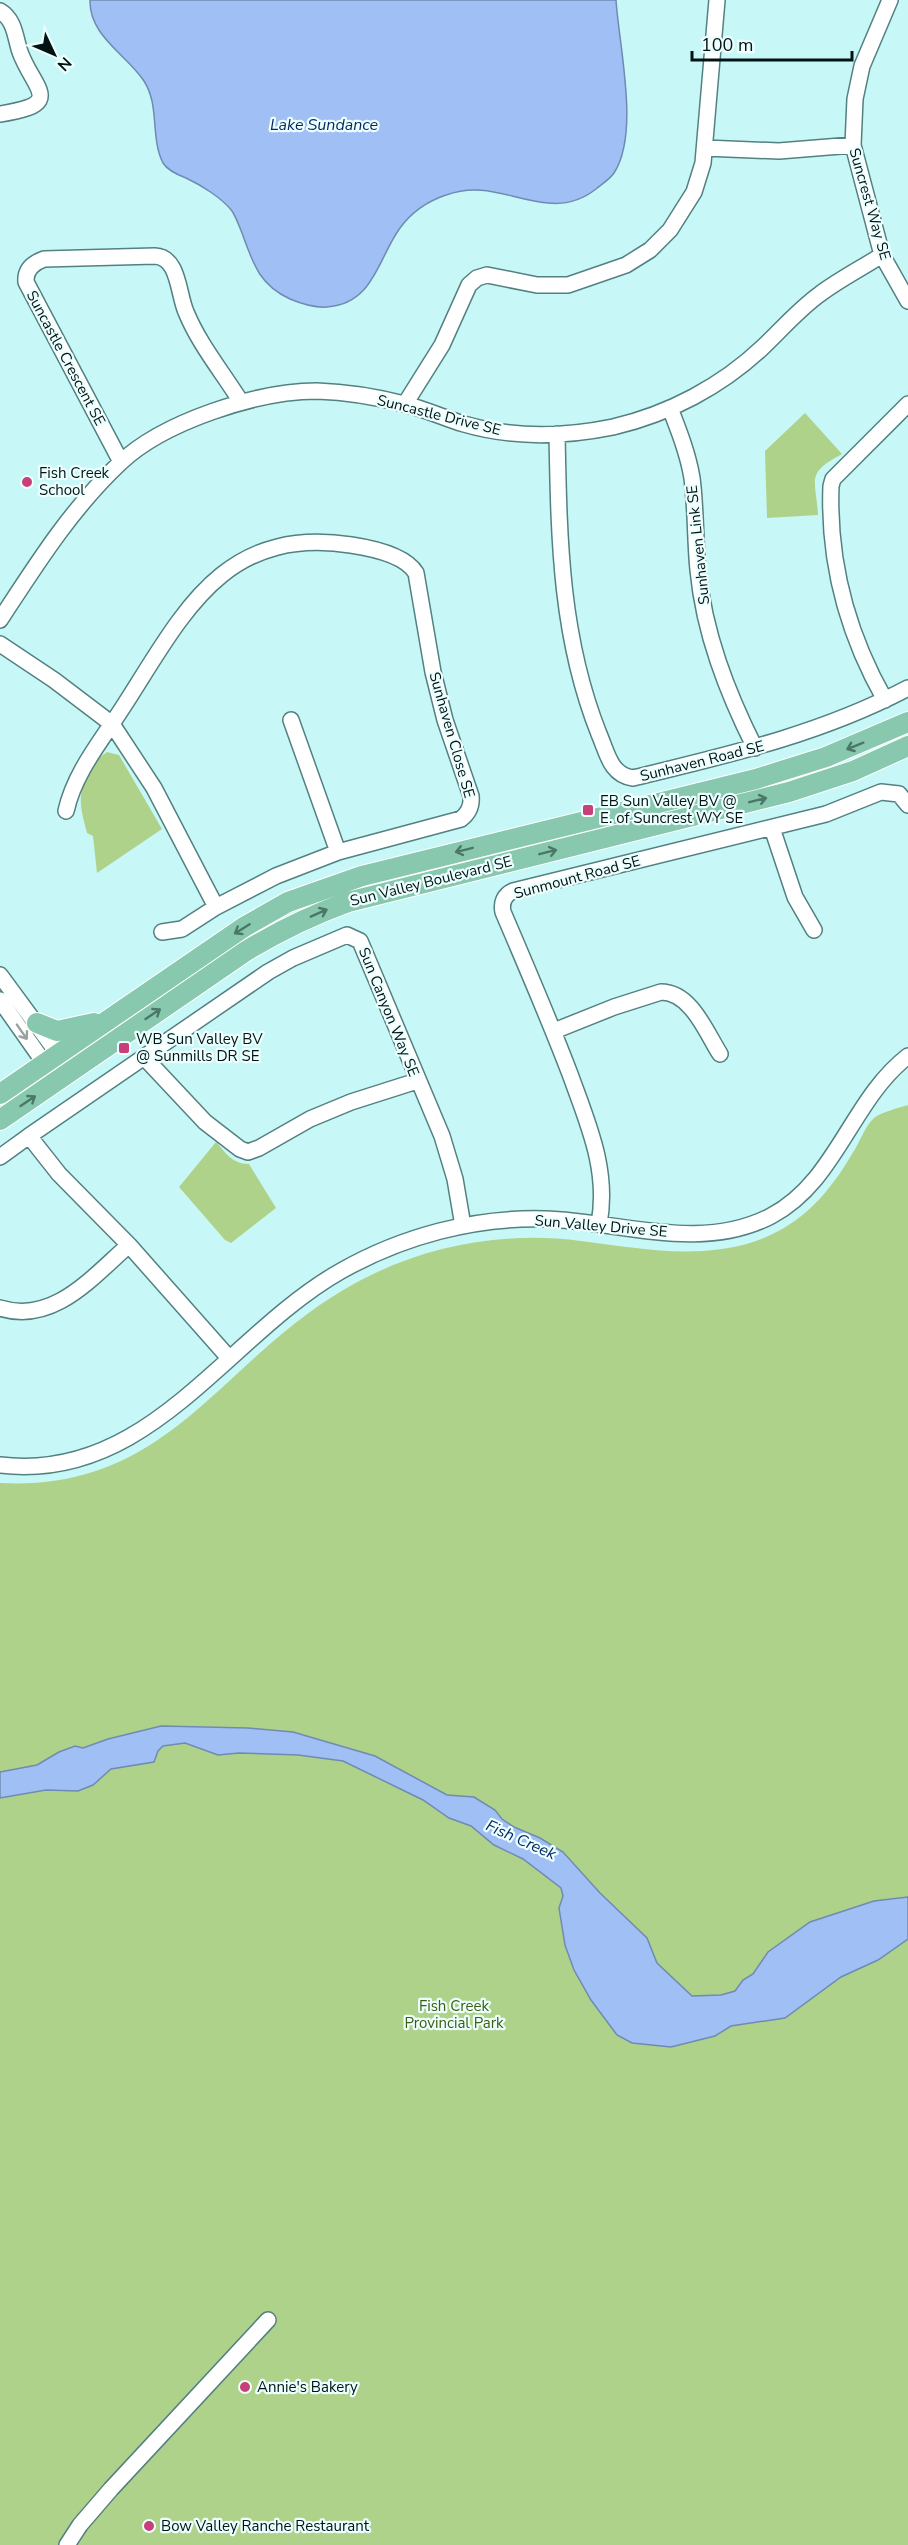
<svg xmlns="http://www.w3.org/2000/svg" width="908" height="2545" font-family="'Nunito Sans',sans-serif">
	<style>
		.green { fill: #afd28b }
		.water { fill: #9fbff5; stroke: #708bb1; stroke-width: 1.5 }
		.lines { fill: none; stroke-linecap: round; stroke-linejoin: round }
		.minor-casing { stroke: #538080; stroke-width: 18 }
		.major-casing { stroke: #fff; stroke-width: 22 }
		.minor { stroke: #fff; stroke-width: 15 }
		.major { stroke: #87c8ae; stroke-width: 20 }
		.oneway { stroke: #4b7768 }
		.oneway2 { stroke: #9aa1a1 }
		.poi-dot { fill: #c83f7a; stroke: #ecfffe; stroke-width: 2 }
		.labels { text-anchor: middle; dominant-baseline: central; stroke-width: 4.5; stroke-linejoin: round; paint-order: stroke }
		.street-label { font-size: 15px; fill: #021313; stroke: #ecfffe }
		.poi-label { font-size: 15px; fill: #021313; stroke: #ecfffe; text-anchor: start }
		.park-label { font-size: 15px; fill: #3d5c0f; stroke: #ecfffe }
		.water-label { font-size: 16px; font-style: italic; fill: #05265f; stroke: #ecfffe }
	</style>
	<rect width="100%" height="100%" fill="#c7f8f7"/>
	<!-- green -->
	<path class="green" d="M805,413L842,454C805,474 816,478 818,515L767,518L765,451Z
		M107,752L119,755L162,829L97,873L93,836L87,833C80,806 76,794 91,770C96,763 100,756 107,752Z
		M908,1105V2545H0V1483C167,1492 217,1366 340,1292C412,1248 497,1230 581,1241C638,1248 696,1260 753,1242C799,1227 828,1195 852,1154C859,1144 865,1126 874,1118C882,1112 898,1108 908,1105Z
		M216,1142C226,1153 232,1164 249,1164L276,1208L231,1243L225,1240L179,1187Z"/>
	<!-- water -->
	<path class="water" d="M90,0H616C619,47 640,133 614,173C610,179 602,184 596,189C582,200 566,205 548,203C511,200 485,181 446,195C428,201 411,213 400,228C378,258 374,304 327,307C314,308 302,304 290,299C259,285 253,263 242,233C239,226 236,217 232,211C222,198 201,185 186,178C178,175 168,171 163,163C150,137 160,106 144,81C126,54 89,36 90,0Z
		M161,1726L248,1728L293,1732L375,1756L447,1795L474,1797L495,1810L502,1819L514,1827L540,1838L563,1852L600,1893L647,1938L657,1963L692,1996L721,1995L735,1991L743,1980L753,1974L768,1952L810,1922L874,1901L908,1897V1939L878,1960L841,1977L785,2018L731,2026L715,2036L671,2047L632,2043L617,2035L591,2000L574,1970L565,1945L559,1908L563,1896L561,1888L523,1859L494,1845L471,1826L449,1818L423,1800L343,1761L298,1755L239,1753L218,1755L185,1743L163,1746L158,1751L154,1762L111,1769L93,1785L78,1791L46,1790L0,1798V1772L37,1765L59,1752L75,1746L83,1748L108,1739Z"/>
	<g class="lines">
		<defs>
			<path id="minor" d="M890,0L862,66L855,99L853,145L882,255L908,301
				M0,11C15,20 15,37 20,52C34,90 66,104 0,114
				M705,148L779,151L853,145
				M405,404L442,345L469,285L477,278L487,275L537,285H568L626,265L650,250L670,230L694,192L703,163L717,0
				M670,408C679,431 688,454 692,478C696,509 695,540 698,570C704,633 727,692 755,748
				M557,434C559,538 560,636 599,734C607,752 610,775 633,778C728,755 821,734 908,688
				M121,462L26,282C25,270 33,263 44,259L155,256C179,257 178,294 186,312C199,344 223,373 241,402
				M0,620C36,565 71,509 120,463C163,422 257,391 317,391C346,392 377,397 404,404C425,409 444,418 464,424C512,438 564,437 613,427C669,414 722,386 763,347C782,329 799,309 820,294C840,279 862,268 882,255
				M0,644L54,680L112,724L154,788L216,907L276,876L338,852L461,819C469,813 472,806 471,796L445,720L433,672L416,573C405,555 371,548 351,545C224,526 184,612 125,704C103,739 75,771 66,811
				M885,700C847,633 828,563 831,486L833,479L908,404
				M291,720L338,852
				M772,828L795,897L814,930
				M162,932L182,929L216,907
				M0,975L64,1062
				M0,1000L50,1071
				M554,1031L614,1007L661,992C691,992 706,1032 720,1054
				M144,1057L205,1122L240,1149L248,1152L259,1148L310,1119L351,1102L417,1081
				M0,1157L29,1136
				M599,1224C609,1170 588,1124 570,1074C549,1019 526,966 503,912C501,903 504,895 513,891L826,814L881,792L899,794L908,805
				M0,1308C54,1325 93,1276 129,1245
				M229,1358L129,1245L59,1174L29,1136L268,972L293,958L347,935L360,941L442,1136L455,1179L463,1226
				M0,1465C149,1483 226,1336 341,1271C403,1236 474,1217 545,1219C620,1221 700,1253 771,1216C837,1181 851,1100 908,1056
				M67,2545L80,2525L111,2489L268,2320"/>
			<path id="major" d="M37,1023L57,1031L94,1023
				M0,1094L244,927L288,902L362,876L756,779L826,757L908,722
				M0,1120L246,951C279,931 312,915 348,902L789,792L853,771L908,746"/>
		</defs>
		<!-- minor casing -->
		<use href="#minor" class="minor-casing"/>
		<!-- major casing -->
		<use href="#major" class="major-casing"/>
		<!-- minor -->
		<use href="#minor" class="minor"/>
		<!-- major -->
		<use href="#major" class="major"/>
	</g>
	<!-- one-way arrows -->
	<defs><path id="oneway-shaft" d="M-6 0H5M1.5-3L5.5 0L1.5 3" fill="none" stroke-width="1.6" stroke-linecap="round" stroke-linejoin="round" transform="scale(1.5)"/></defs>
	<g class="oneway">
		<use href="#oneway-shaft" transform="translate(855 746) rotate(158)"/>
		<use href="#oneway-shaft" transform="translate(758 800) rotate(-14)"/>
		<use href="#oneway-shaft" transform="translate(464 850) rotate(166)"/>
		<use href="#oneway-shaft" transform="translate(548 852) rotate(-14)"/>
		<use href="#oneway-shaft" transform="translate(319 913) rotate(-24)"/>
		<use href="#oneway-shaft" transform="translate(242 929) rotate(148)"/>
		<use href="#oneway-shaft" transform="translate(153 1014) rotate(-34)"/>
		<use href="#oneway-shaft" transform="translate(28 1101) rotate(-34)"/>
	</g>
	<use class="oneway2" href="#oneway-shaft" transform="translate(22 1032) rotate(55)"/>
	<!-- markers -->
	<g class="poi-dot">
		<circle cx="27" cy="482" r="6"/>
		<rect x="582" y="804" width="12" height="12" rx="3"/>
		<rect x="118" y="1042" width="12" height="12" rx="3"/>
		<circle cx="245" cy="2387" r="6"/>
		<circle cx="149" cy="2526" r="6"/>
	</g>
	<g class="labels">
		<!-- street labels -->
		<g class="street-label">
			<text transform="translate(870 204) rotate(74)">Suncrest Way SE</text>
			<text transform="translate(66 358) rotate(62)">Suncastle Crescent SE</text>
			<text transform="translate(439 415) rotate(14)">Suncastle Drive SE</text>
			<text transform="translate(698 545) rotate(-96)">Sunhaven Link SE</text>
			<text transform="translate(452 735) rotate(74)">Sunhaven Close SE</text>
			<text transform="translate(702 761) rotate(-14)">Sunhaven Road SE</text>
			<text transform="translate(577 877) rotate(-15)">Sunmount Road SE</text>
			<text transform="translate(431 881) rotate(-14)">Sun Valley Boulevard SE</text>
			<text transform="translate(389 1012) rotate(68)">Sun Canyon Way SE</text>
			<text transform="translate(601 1226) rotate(5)">Sun Valley Drive SE</text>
		</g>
		<!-- poi labels -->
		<g class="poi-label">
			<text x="39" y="473">Fish Creek<tspan x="39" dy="17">School</tspan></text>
			<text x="600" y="801">EB Sun Valley BV @<tspan x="600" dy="17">E. of Suncrest WY SE</tspan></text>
			<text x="136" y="1039">WB Sun Valley BV<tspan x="136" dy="17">@ Sunmills DR SE</tspan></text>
			<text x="257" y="2387">Annie's Bakery</text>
			<text x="161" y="2526">Bow Valley Ranche Restaurant</text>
		</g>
		<!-- park labels -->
		<g class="park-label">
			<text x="454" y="2006">Fish Creek<tspan x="454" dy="17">Provincial Park</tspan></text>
		</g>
		<!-- water labels -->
		<g class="water-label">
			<text x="324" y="125">Lake Sundance</text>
			<text transform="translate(521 1840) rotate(24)">Fish Creek</text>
		</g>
	</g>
	<!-- north arrow -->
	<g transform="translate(54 54) rotate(134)" stroke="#ecfffe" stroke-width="4.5" paint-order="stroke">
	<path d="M0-4.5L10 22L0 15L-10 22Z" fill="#021313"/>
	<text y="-9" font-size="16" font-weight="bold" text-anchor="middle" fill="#021313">N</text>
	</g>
	<!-- scale -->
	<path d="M692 51v9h160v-9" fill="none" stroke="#021313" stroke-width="3"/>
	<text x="701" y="51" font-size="18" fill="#021313" stroke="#ecfffe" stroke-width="4.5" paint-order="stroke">100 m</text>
</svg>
